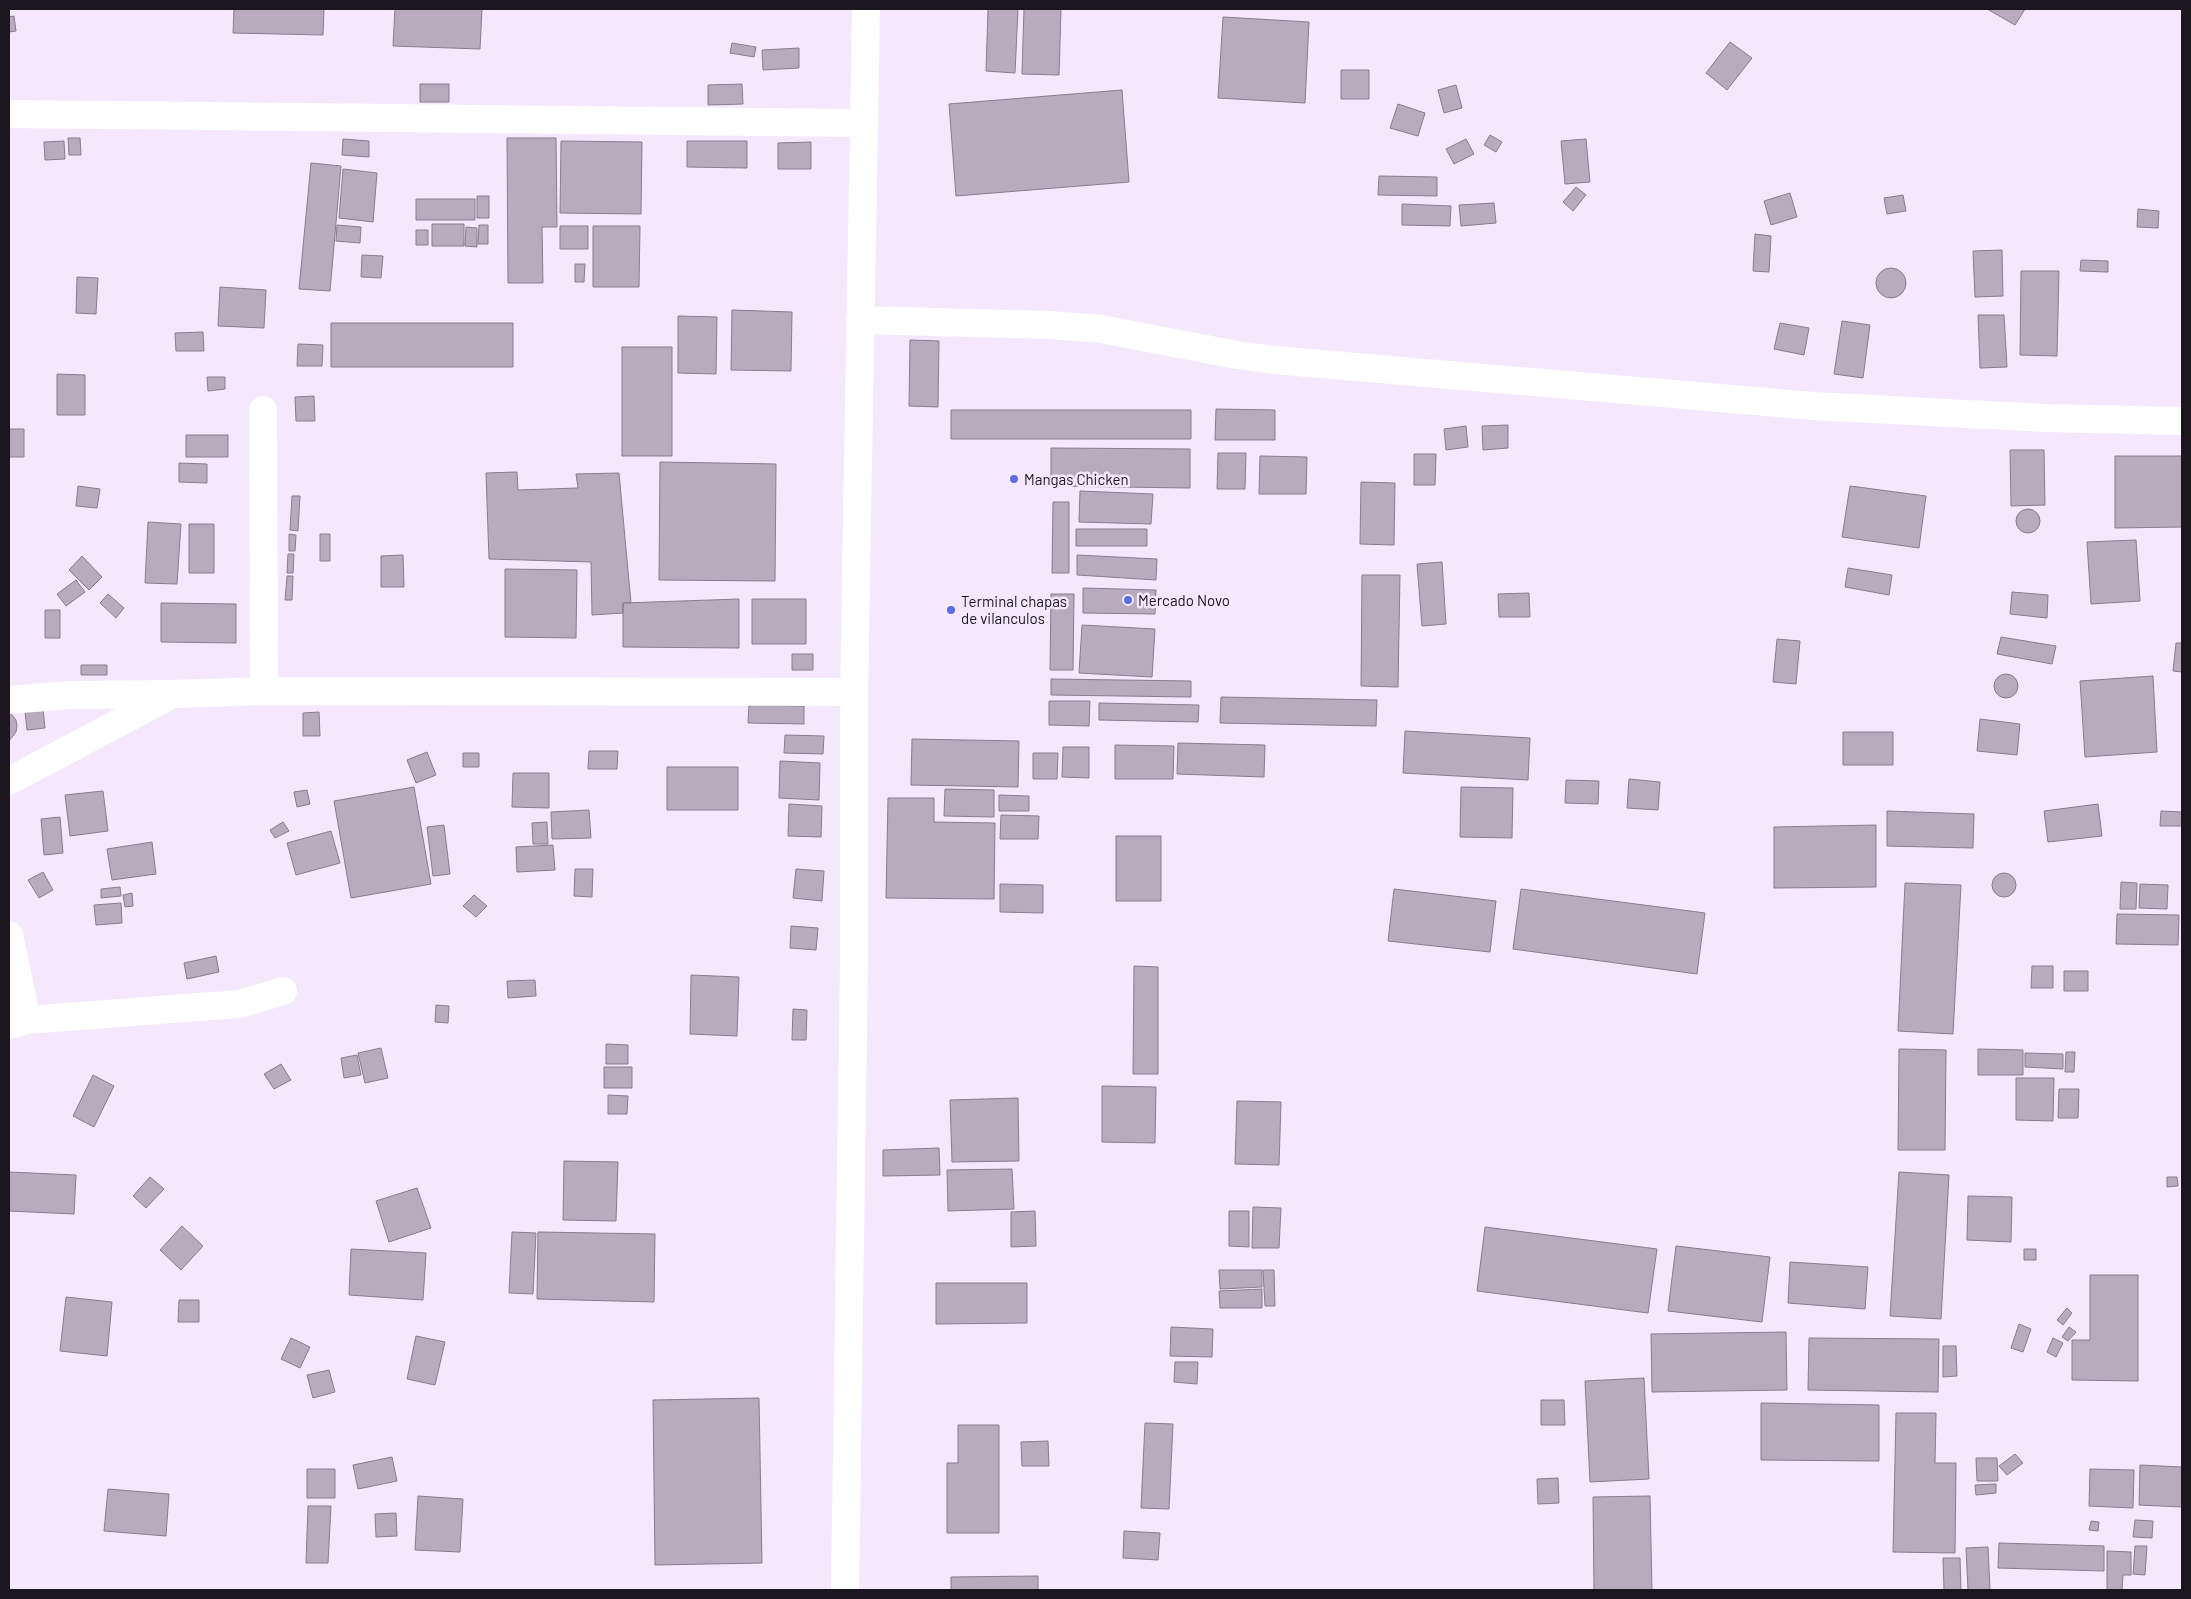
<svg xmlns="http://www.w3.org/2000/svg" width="2191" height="1599" font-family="Barlow,sans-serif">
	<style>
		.building { fill: #b9abbe; stroke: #897c8e }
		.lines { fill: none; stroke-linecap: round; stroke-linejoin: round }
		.minor { stroke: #fff; stroke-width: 28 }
		.secondary { stroke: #fff; stroke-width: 28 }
		.poi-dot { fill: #5d6ce4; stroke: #f6e8fc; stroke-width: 2 }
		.labels { text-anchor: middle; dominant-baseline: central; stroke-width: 5; stroke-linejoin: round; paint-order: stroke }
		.poi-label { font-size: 15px; fill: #1b161d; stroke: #f6e8fc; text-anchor: start }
	</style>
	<rect width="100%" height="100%" fill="#f6e8fc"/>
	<!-- building -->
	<path class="building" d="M234,9H324L323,35L233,33Z
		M395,9H482L480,49L393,46Z
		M988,9H1018L1015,73L986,71Z
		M1024,9H1061L1059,75L1022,74Z
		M1987,9H2025L2015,25Z
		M14,16L16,31L9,32V17Z
		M1223,17L1309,22L1305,103L1218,98Z
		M1730,42L1752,58L1727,90L1706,73Z
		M732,43L756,47L754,57L730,53Z
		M799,48V68L763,70L762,50Z
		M1341,70H1369V99H1341Z
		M420,84H449V102H420Z
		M742,84L743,104L708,105V85Z
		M1456,85L1462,108L1444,113L1438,90Z
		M1122,90L1129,182L956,196L949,104Z
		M1398,104L1425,113L1418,136L1390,128Z
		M1490,135L1502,142L1496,152L1484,145Z
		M68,138H80L81,155H69Z
		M507,138H556L557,227H542L543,283H508Z
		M343,139L369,141V157L342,155Z
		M1466,139L1474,154L1454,164L1446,149Z
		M1586,139L1590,182L1565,184L1561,141Z
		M64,141L65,159L45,160L44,142Z
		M561,141L642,142L641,214L560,213Z
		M687,141H747V168L687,167Z
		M811,142V169H778V143Z
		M311,163L341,166L330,291L299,289Z
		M343,169L377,173L373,222L339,218Z
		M1379,176L1437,177V196L1378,195Z
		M1576,187L1586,195L1573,211L1563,202Z
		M1790,193L1797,217L1771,225L1764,201Z
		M1903,195L1906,211L1887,214L1884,198Z
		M477,196H489V218H477Z
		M416,199H475V220H416Z
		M1494,203L1496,223L1461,226L1459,205Z
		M1402,204L1451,206L1450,226L1402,225Z
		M2138,209L2159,211L2158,228L2137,227Z
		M432,224H464V246H432Z
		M337,225L361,227L360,243L336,241Z
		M479,225H488V244H478Z
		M560,226H588V249H560Z
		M593,226H640L639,287H593Z
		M466,227L477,228V247L465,246Z
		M416,230H428V245H416Z
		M1755,234L1771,236L1769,272L1753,271Z
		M2002,250L2003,296L1975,297L1973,251Z
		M362,255L383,256L381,278L361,277Z
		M2081,260L2108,261V272L2080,271Z
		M575,264H585L584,282H575Z
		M1876 283a15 15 0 1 1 30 0a15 15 0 1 1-30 0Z
		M2021,271H2059L2057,356L2020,355Z
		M77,277L98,278L96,314L76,313Z
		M220,287L266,290L264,328L218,326Z
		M732,310L792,312L791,371L731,370Z
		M1978,315H2004L2007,367L1980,368Z
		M678,316L717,317L716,374L678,373Z
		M1842,321L1870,325L1863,378L1834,374Z
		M331,323H513V367H331Z
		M1780,323L1809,328L1804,355L1774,349Z
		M203,332L204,351H176L175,333Z
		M910,340L939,341L938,407L909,406Z
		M298,344L323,345L322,366H297Z
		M622,347H672V456H622Z
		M57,374L85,375V415H57Z
		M207,377H225V389L208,391Z
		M314,396L315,421H296L295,397Z
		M1216,409L1275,410V440H1215Z
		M951,410H1191V439H951Z
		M1508,425V448L1483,450L1482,426Z
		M1466,426L1468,447L1446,450L1444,429Z
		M9,429H24V457H9Z
		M186,435H228V457H186Z
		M1051,448L1190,449V488L1051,486Z
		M2010,450H2044L2045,505L2011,506Z
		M1218,453H1246L1245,489H1217Z
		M1414,454H1436L1435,485H1414Z
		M1260,456L1307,457L1306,494H1259Z
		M2115,456H2182V527L2115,528Z
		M660,462L776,464L775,581L659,580Z
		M179,463L207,464V483L179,482Z
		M517,472L518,490L578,488L576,474L619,473L631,603H623V613L592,615L591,562L489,559L486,473Z
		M1361,482L1395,483L1394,545L1360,544Z
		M78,486L100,489L97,508L76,506Z
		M1850,486L1926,496L1919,548L1842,537Z
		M1080,491L1153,494L1151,524L1079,522Z
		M292,496H300L298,531L290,530Z
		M1053,502H1069V573H1052Z
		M2016 521a12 12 0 1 1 24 0a12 12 0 1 1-24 0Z
		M148,522L181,524L177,584L145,583Z
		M189,524H214V573H189Z
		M1076,529H1147V546H1076Z
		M289,534L296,535L295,551H289Z
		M320,534H330V561H320Z
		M2136,540L2140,601L2091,604L2087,542Z
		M288,554H294L293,573H287Z
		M403,555L404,587H381V556Z
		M1077,555L1157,559L1156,580L1077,575Z
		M82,556L102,577L89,590L69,570Z
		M1442,562L1446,624L1422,626L1417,564Z
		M1848,568L1892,575L1889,595L1845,587Z
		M505,569L577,570L576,638L505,637Z
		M1362,575H1400L1398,687L1361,686Z
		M287,576H293L292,600H285Z
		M76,580L85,592L66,606L57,594Z
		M1083,588L1156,590L1155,614L1083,613Z
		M2012,592L2048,595L2047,618L2010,614Z
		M1529,593L1530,617H1499L1498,594Z
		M108,594L124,608L116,618L100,603Z
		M1051,594H1074L1073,670H1050Z
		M739,599V648L623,647V603Z
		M752,599H806V644H752Z
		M161,603L236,604V643L161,642Z
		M45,610H60V638H45Z
		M1082,625L1155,629L1152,677L1079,673Z
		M2001,637L2056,646L2052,664L1997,654Z
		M1777,639L1800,641L1796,684L1773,682Z
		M2176,643H2182V672L2173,671Z
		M792,654H813V670H792Z
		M81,665H107V675H81Z
		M1994 686a12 12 0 1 1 24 0a12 12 0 1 1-24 0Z
		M2153,676L2157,752L2085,757L2080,681Z
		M1051,679L1191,681V697L1051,695Z
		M1221,697L1377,700L1376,726L1220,723Z
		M1049,701H1090L1089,726L1049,725Z
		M1099,703L1199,705L1198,722L1099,720Z
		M749,705L804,706V724L748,723Z
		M43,710L45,728L27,730L25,712Z
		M9,711L16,720L17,726L16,732L9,741Z
		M319,712L320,736H303V713Z
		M1980,719L2020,724L2017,755L1977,751Z
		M1405,731L1530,738L1528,780L1403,773Z
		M1843,732H1893V765H1843Z
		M785,735L824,736L823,754L784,753Z
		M912,739L1019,741L1018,787L911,785Z
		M1178,743L1265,745L1264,777L1177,774Z
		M1115,745L1174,746L1173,779H1115Z
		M1063,747H1089V778L1062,777Z
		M589,751H618L617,769H588Z
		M427,752L436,775L416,783L407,760Z
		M463,753H479V767H463Z
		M1033,753H1058L1057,779H1033Z
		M780,761L820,763L819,800L779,798Z
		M667,767H738V810H667Z
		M513,773H549V808L512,807Z
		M1629,779L1660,782L1658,810L1627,808Z
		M1566,780L1599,781L1598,804L1565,803Z
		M414,787L431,884L351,898L334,801Z
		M1461,787L1513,788L1512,838L1460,837Z
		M945,789L994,790V817L944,816Z
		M307,790L310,804L297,807L294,792Z
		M103,791L108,831L70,836L65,795Z
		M999,795L1029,796V811H999Z
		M888,798H934V822L995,823L994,899L886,898Z
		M789,804L822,806L821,837L788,836Z
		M2098,804L2102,836L2048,842L2044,811Z
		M589,810L591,838L552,839L551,812Z
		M1887,811L1974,814L1973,848L1887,846Z
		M2161,811L2182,812V826H2160Z
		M1001,815L1039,816L1038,839H1000Z
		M60,817L63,853L44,855L41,819Z
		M283,822L289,831L275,838L270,830Z
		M547,822L548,844H533L532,823Z
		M444,825L450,874L433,876L427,827Z
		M1876,825V887L1774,888V827Z
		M331,831L340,863L296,875L287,843Z
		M1116,836H1161V901H1116Z
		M152,842L156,874L112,880L107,849Z
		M553,845L555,870L517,872L516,847Z
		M575,869H593L592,897L574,896Z
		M796,869L824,871L822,901L793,898Z
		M43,872L53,890L39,898L28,880Z
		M1992 885a12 12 0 1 1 24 0a12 12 0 1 1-24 0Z
		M2121,882L2137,883L2136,909H2120Z
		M1905,883L1961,885L1953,1034L1898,1031Z
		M1000,884L1043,885V913L1000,912Z
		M2140,884L2168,885L2167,909L2139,908Z
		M120,887L121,896L101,898V889Z
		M1394,889L1496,901L1490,952L1388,941Z
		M1521,889L1705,913L1697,974L1513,949Z
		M132,893L133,906L125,907L123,895Z
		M474,895L487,906L476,917L463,906Z
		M121,903L122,923L96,925L94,905Z
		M2117,914L2179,915L2178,945L2116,944Z
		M791,926L818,928L816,950L790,948Z
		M216,956L219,972L187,979L184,963Z
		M1134,966L1158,967V1074H1133Z
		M2032,966H2053V988H2031Z
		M2064,971H2088V991H2064Z
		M691,975L739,977L737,1036L690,1034Z
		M535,980L536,996L508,998L507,981Z
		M436,1005L449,1006L448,1023L435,1022Z
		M793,1009L807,1010L806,1040H792Z
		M606,1044L628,1045V1064H606Z
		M381,1048L388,1078L365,1083L358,1053Z
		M1899,1049L1946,1050L1945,1150H1898Z
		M1978,1049L2023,1050V1075H1978Z
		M2066,1052H2075L2074,1072H2065Z
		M2025,1053L2063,1054V1069L2025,1067Z
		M357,1055L361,1075L344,1078L341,1058Z
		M281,1064L291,1080L274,1089L264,1074Z
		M604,1067H632V1088H604Z
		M93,1075L114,1086L94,1127L73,1116Z
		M2016,1078H2054L2053,1121L2016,1120Z
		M1102,1086L1156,1087L1155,1143L1102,1142Z
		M2059,1089H2079L2078,1118H2058Z
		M608,1095L628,1096L627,1114H608Z
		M1018,1098L1019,1161L952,1162L950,1100Z
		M1237,1101L1281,1102L1279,1165L1235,1164Z
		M939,1148L940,1175L883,1176V1150Z
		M564,1161L618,1162L616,1221L563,1220Z
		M1012,1169L1014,1209L948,1211L947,1170Z
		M9,1172L76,1175L74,1214L9,1211Z
		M1899,1172L1949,1175L1941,1319L1890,1316Z
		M150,1177L164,1189L146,1208L133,1196Z
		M2167,1177H2177L2178,1186L2167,1187Z
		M417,1188L431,1228L389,1242L376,1201Z
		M1968,1196L2012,1197L2011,1242L1967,1240Z
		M1253,1207L1281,1208L1279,1248H1252Z
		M1035,1211L1036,1246L1011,1247V1212Z
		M1229,1211H1249V1247L1229,1246Z
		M182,1226L203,1246L181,1270L160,1250Z
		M1485,1227L1657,1249L1648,1313L1477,1291Z
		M512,1232L536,1233L533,1294L509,1293Z
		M538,1232L655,1234L654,1302L537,1299Z
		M1676,1246L1770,1257L1762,1322L1668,1311Z
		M351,1249L426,1253L423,1300L349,1295Z
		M2024,1249H2036V1260H2024Z
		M1790,1262L1868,1267L1865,1309L1788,1303Z
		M1219,1270H1262V1287L1220,1289Z
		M1263,1270H1274L1275,1306H1265Z
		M2090,1275H2138V1381L2072,1380V1340H2090Z
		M936,1283H1027V1323L936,1324Z
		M1262,1289V1308H1220L1219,1291Z
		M66,1297L112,1302L107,1356L60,1351Z
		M179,1300H199V1322H178Z
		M2067,1308L2072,1313L2063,1325L2057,1320Z
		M2019,1324L2031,1329L2023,1352L2011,1348Z
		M1171,1327L1213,1329L1212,1357L1170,1356Z
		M2069,1327L2076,1332L2068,1341L2062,1337Z
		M1786,1332L1787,1390L1652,1392L1651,1334Z
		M416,1336L445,1342L435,1385L407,1379Z
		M291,1338L310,1347L300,1368L281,1359Z
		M1809,1338L1939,1339L1938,1392L1808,1390Z
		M2053,1338L2063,1343L2056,1357L2047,1352Z
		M1943,1346H1956L1957,1376L1943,1377Z
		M1175,1362H1198L1197,1384L1174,1382Z
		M329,1370L335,1392L313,1398L307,1375Z
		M1644,1378L1649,1479L1590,1482L1585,1381Z
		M759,1398L762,1563L655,1565L653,1400Z
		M1541,1400H1564L1565,1425H1541Z
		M1761,1403L1879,1405V1461L1761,1460Z
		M1896,1413H1936L1935,1463H1956L1955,1553L1893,1552Z
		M1145,1423L1173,1424L1169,1509L1141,1508Z
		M958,1425H999V1533H947V1463H958Z
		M1048,1441L1049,1466H1022L1021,1442Z
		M2015,1454L2023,1463L2007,1475L1999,1466Z
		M392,1457L397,1481L358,1489L353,1465Z
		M1976,1458H1997L1998,1481H1977Z
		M2140,1465L2182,1467V1507L2139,1505Z
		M307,1469H335V1498H307Z
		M2090,1469L2134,1470L2133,1508L2089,1506Z
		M1558,1478L1559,1503L1538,1504L1537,1479Z
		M1996,1484V1493L1976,1495L1975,1485Z
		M108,1489L169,1494L166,1536L104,1531Z
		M418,1496L463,1499L460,1552L415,1550Z
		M1650,1496L1652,1590H1594L1593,1497Z
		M308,1506H331L328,1563H306Z
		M396,1513L397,1536L376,1537L375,1514Z
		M2135,1520L2153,1521L2152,1538L2133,1537Z
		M2091,1521L2099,1522L2098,1531L2089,1530Z
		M1124,1531L1160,1533L1158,1560L1123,1558Z
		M1999,1543L2104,1546V1571L1998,1568Z
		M2135,1546H2147L2145,1575L2133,1574Z
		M1988,1547L1990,1590H1968L1966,1548Z
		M2107,1551L2131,1552V1575H2123L2122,1590H2107Z
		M1943,1558H1960L1961,1590H1944Z
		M1038,1576V1590H951V1577Z"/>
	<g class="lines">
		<!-- minor -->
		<path class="minor" d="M9,114L863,123
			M860,320L1051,325L1101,329L1237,355L1274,360L1814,406L2045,418L2182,421
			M263,410L264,691
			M9,700L71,695L169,694
			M9,781L173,694L264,691L854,692
			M9,935L27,1020L9,1025
			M27,1020L239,1004L283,991"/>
		<!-- secondary -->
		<path class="secondary" d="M845,1590L854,961V692L866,9"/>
	</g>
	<!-- markers -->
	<g class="poi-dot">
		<circle cx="1014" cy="479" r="5"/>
		<circle cx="1128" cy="600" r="5"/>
		<circle cx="951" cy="610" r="5"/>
	</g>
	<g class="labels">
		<!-- poi labels -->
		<g class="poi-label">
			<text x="1024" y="479">Mangas Chicken</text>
			<text x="1138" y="600">Mercado Novo</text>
			<text x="961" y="601">Terminal chapas<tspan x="961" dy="17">de vilanculos</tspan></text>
		</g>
	</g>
	<!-- border -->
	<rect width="2191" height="1599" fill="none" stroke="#1b161d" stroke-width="20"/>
</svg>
